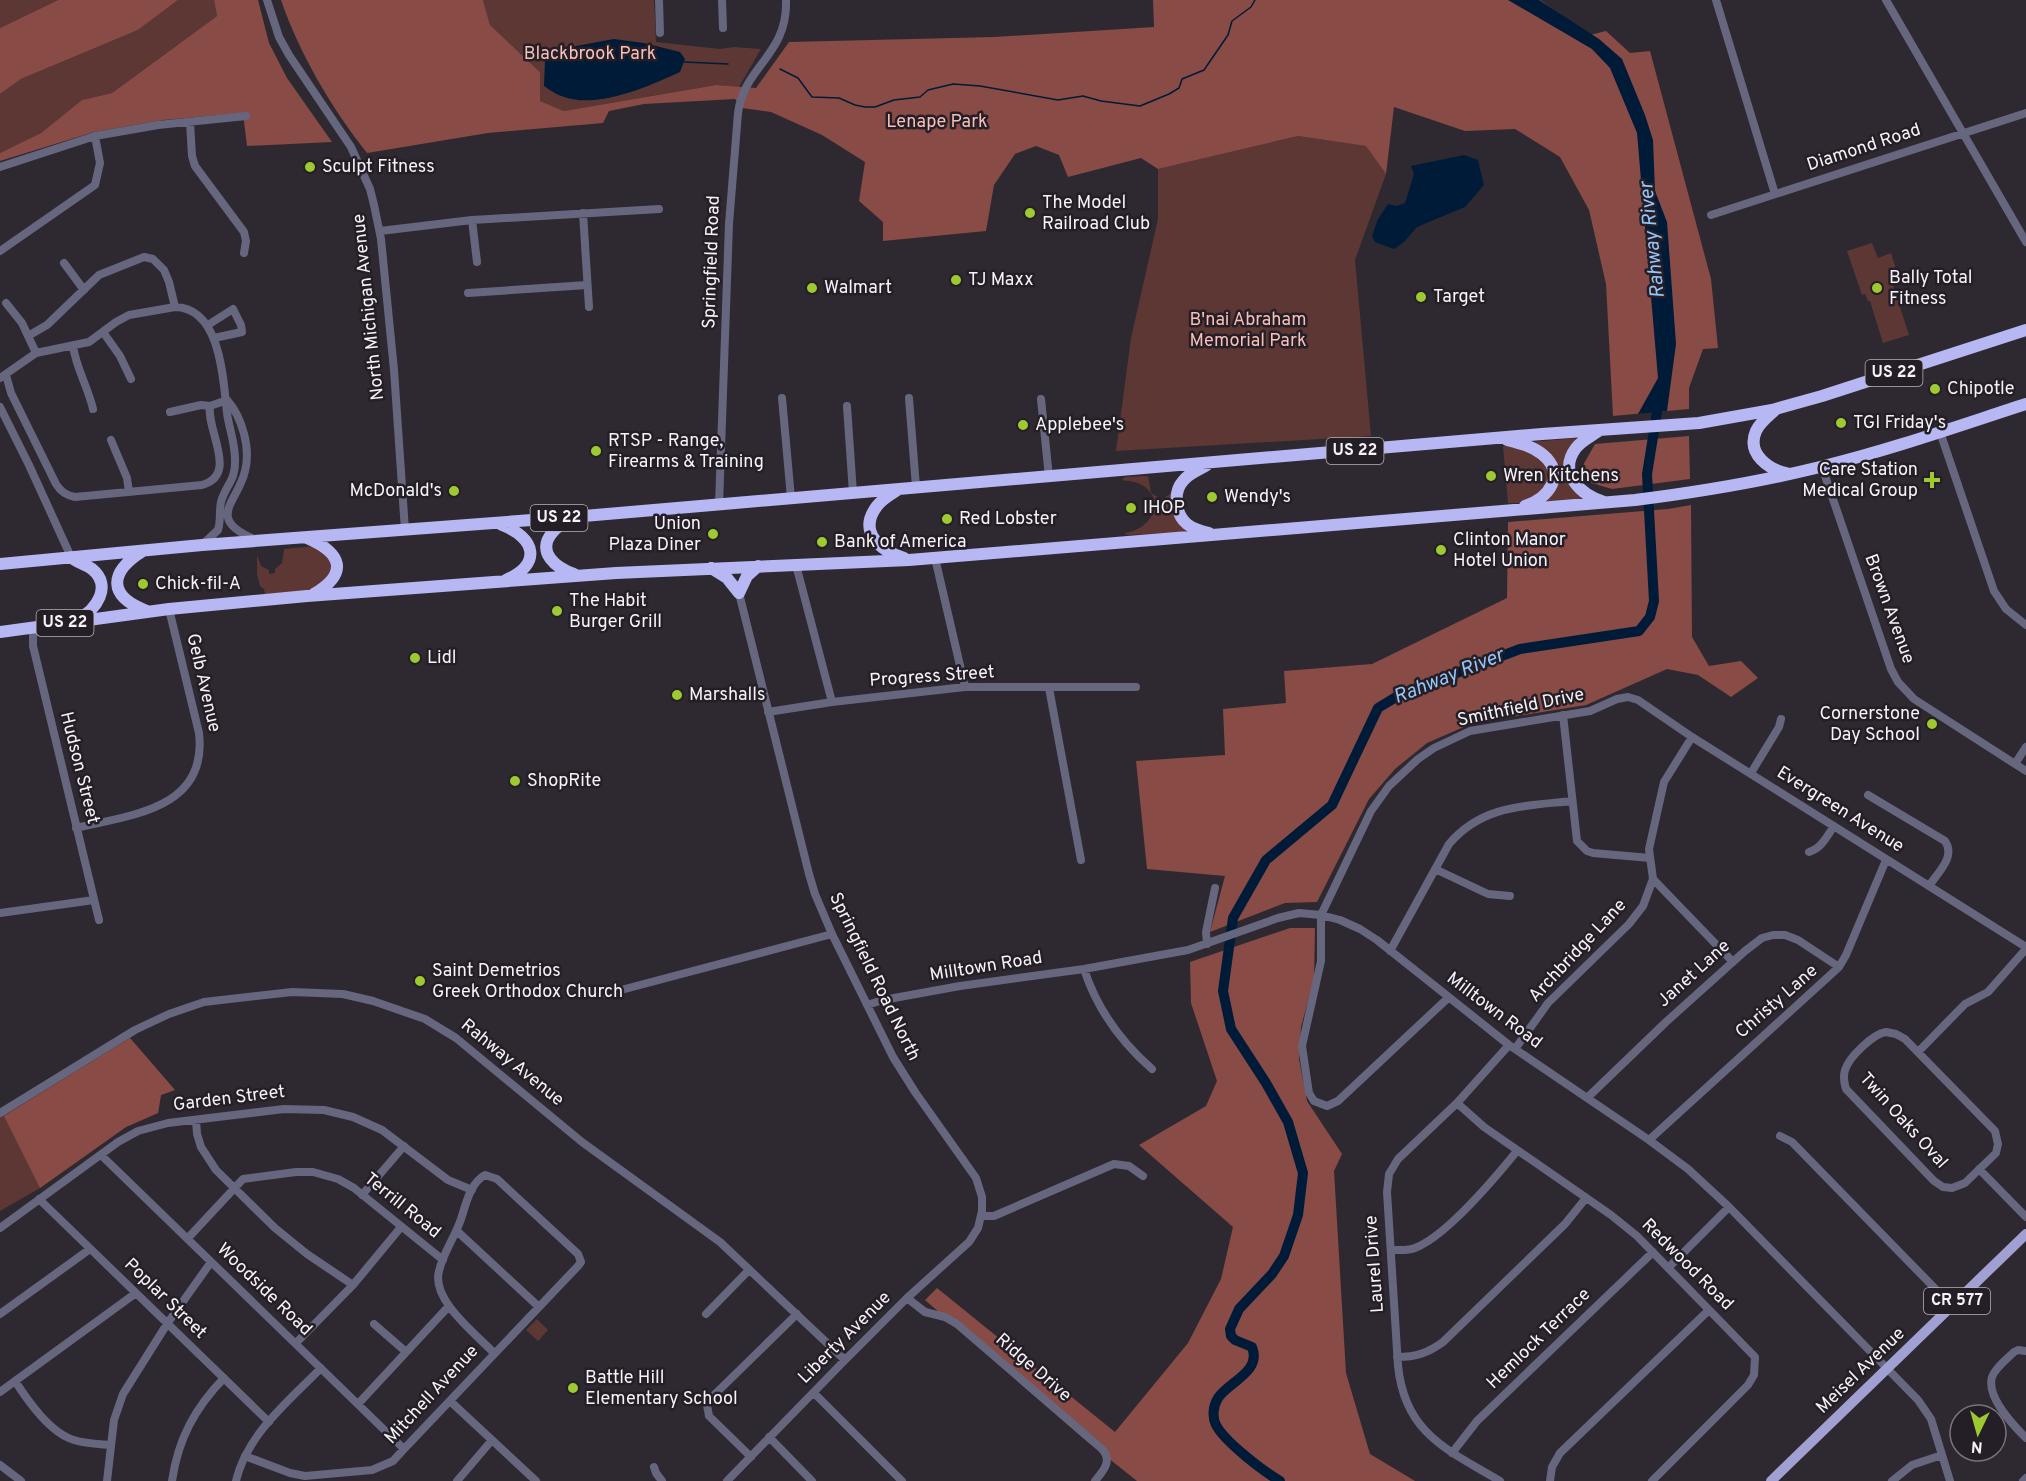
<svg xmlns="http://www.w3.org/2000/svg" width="2026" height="1481" font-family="Overpass,sans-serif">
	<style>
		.green { fill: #5d3734 }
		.forest { fill: #884b46 }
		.water { fill: #001b38 }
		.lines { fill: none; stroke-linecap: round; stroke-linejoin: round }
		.stream { stroke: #001b38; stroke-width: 1.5 }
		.river { stroke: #001b38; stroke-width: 10 }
		.minor { stroke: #66667f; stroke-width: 8 }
		.major { stroke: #a0a1d2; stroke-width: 10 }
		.highway { stroke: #b7b8f3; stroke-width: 12 }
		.poi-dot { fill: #9dca30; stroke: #241f26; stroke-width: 2 }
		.labels { text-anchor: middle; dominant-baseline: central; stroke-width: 5; stroke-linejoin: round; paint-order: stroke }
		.shield { fill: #241f26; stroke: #b7b3b8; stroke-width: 1.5 }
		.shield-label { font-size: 16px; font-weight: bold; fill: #f6f2f7 }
		.park-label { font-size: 18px; fill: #fabfb9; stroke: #241f26 }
		.street-label { font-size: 18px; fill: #f6f2f7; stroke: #241f26 }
		.poi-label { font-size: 18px; fill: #f6f2f7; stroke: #241f26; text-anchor: start }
		.water-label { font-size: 20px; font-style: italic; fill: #95c6fb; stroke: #241f26 }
	</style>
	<rect width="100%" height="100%" fill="#2e2930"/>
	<!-- green -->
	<path class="green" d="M0,0H58L0,28Z
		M178,0H214L217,16L112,93L82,100L41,133L0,153V94L21,79L138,30Z
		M483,0H654L656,42L720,49L734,47L761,49L739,87L716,85L564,111L540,101V72L490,25Z
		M1298,136L1367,146L1386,174L1355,260L1371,436L1116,451L1131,338L1158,219V169Z
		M1872,243L1878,258L1891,253L1899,279L1892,282L1909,335L1883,343L1870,301H1868L1865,294L1862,295L1847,251Z
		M1580,438L1568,456L1585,499L1547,503L1544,501L1556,477L1530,442Z
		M1503,446C1519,447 1543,451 1548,470C1550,474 1548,481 1548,485L1528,503H1508Z
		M1148,476L1151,493L1159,498L1160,501H1165V497L1172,493L1190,532L1126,535L1125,533C1153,529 1167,498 1140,484C1134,481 1128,481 1122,480L1125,477Z
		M314,546L329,554L332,570L321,587L307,591L265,594L264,589L260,586L257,574V555L261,566L269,570V574L275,573V569L282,563L284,549Z
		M130,1038L175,1090L161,1095L158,1113L126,1127L40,1188L0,1211V1115Z
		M537,1319L548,1330L538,1341L526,1330Z"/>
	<!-- forest -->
	<path class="forest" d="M58,0H178L138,30L21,79L0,94V28Z
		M214,0H258L269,43L287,78L332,142L247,146L243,113L164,120L94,132L0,161V153L41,133L82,100L112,93L217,16Z
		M281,0H483L490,25L540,72V101L564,111L716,85L756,88L789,42L994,37L1154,27L1153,0H1540L1590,35L1606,31L1630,53L1650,51L1711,279L1718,348L1703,349L1689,388V409L1613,416L1606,284L1589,210L1560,157L1515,129L1465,131L1394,107L1386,174L1366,146L1298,136L1158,169L1141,158L1068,177L1059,155L1036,146L1015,154L994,185L986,231L883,241V222L859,201L865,162L822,135L771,112L742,108L735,99L644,104L609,111L603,123L488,133L367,153C332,109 299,53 281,0Z
		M1689,436L1690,479L1612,489L1588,482L1582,467L1595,444Z
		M1691,505L1692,637L1709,666L1741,661L1758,678L1731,697L1698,675L1667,669L1586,705L1473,723L1427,743L1395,769L1369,799L1317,902L1285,903L1210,932L1225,876L1147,869L1136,761L1225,755L1223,709L1286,703L1284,671L1372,664L1507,598L1508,522L1668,509Z
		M1290,928H1315L1314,979L1301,1027L1299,1059L1307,1101L1342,1154L1334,1171L1346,1373L1370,1454L1415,1481H1137L1083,1438L925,1300L937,1288L1115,1432L1188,1343L1221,1279L1233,1227L1139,1145L1206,1106L1217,1081L1191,1003L1190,962Z
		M130,1038L175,1090L161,1095L158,1113L126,1127L40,1188L4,1116Z"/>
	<!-- water -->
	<path class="water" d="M1508,0H1539L1599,39L1622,59L1645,115L1653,140L1655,191L1667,222L1676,344L1667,411L1638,414L1658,378L1637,133L1610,68L1592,49Z
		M614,39L644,43L680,52L685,59L680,72C649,86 599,109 564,97C557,95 550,90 544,86L545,60L565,48Z
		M1464,155L1478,160L1484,185L1465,207L1417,227L1404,242L1394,249L1375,242L1372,236L1378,219L1388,204L1397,206L1405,203L1414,174L1411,166Z"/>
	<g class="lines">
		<!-- stream -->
		<path class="stream" d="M684,62L728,64
			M780,69L798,78L812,97L839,98L855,105L865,107H875L894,100L920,97L928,90L953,84L980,86L1058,100L1083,96L1101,101L1140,106L1169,94L1179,88L1182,79L1204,70L1228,35L1232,21L1251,7L1255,0"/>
		<!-- river -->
		<path class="river" d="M1280,1481C1263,1471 1225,1442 1216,1425C1212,1417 1213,1406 1218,1398C1228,1382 1262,1372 1252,1347L1235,1340L1231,1336L1230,1329L1239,1309L1272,1274L1284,1256L1298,1215L1303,1173L1288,1122L1266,1083L1231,1029L1223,991L1233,918L1266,860L1332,805L1378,708L1401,694L1520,649L1639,631L1650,617L1654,601L1647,474L1659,400"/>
		<!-- minor -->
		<path class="minor" d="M267,0L279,37L289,55L351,147L370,189L374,205L381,239L394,370L405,530
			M659,0L660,33
			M722,0L723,28
			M1716,0L1775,194
			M1886,0L2026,242
			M190,122L192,156L195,166L244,232L246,241L244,253
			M0,167L95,136L158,125L246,116
			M583,213L589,307
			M1711,215L2026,113
			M472,220L477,262
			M380,231L472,220L659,209
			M0,251L95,185L100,163L95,136
			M64,263L84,290
			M468,293L587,285
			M6,303L22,323L36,353
			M208,325L233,309L241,325L242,332L214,338
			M103,332L120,356L131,379
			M28,336L47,325L99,275L144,257L153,259L164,270L169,282L175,307
			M73,346C76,368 88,387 93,409
			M6,375L11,393L56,484C61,492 66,495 75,497L202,485C239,475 206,430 210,406
			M0,378L36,353L89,342L116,322L129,315L175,307C221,308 223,379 227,413C229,428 235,443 235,459C236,481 226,484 221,502C219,511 221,521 218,530L202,545
			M782,398L791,498
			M909,398L916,487
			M1041,399L1049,477
			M227,400C242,417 251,448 245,471C238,502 205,518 254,539
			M847,406L853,493
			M0,407L29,465L71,557
			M170,412L201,405L210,406L227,400
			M1940,432L1994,591L2006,609L2026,625
			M111,440L127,478L129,492
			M1822,467L1891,669L1898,682L1914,699L2026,771
			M719,505L729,224L738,113C744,66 788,55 786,0
			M935,558L965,687
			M796,565L832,702
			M41,627L33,635V646L99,920
			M1049,688L1081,860
			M768,712L832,702L965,687H1136
			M1563,715L1577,841L1587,851L1593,853L1650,858
			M2015,764L2026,747
			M1751,773L1779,727L1781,719
			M1868,795L1945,841C1956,857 1938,872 1929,886
			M76,828C131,815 208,809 199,733L169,609
			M1809,852C1822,848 1827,836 1834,826
			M1435,869L1488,894L1510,896
			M1653,879L1733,962
			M0,913L94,900
			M1207,944L1206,932L1215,888
			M1390,951L1449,844C1482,805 1525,806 1572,801
			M1084,969C1097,1009 1121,1042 1152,1069
			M606,994L832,934
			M1448,998L1338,1101L1327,1106L1314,1101L1309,1093L1302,1046L1321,961V915L1371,811L1389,786L1418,759L1434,748L1470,731L1590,711L1617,699L1628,697L1638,700L1692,737L2026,947
			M867,1005L883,1000L960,986L1084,969L1188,950L1278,918L1299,913L1321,915L1340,920L1360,929L1377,940L1509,1045L1649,1140L1688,1169L1729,1207L1918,1400L1931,1419L1950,1481
			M1886,1032L1896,1034L1905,1039L1995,1131L1998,1144L1996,1153L1965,1183L1952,1188L1943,1187L1934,1181L1846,1089C1844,1083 1843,1077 1845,1070C1849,1057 1873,1034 1886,1032Z
			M1515,1049L1548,1003L1629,924L1643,906L1653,879L1649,849L1664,782L1692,737
			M1918,1052L1965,1004L1988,992L2026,949
			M1587,1098L1666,1022L1745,951L1762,938L1773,935H1785L1798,940L1839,967
			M1457,1103L1484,1127L1611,1215L1637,1236L1755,1357L1754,1375L1748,1385L1652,1481
			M0,1113L135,1030L169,1014L204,1002L292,992L343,994L373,1001L425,1019L456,1038L582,1142L720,1242L845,1360
			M196,1120L197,1134L201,1147L216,1170L275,1228L307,1254L353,1285
			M1780,1136L1792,1142L1952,1306
			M1649,1140L1839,967L1846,955L1886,860
			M101,1155L404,1449
			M1979,1169L2026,1217
			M362,1195L404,1146
			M39,1199L269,1422
			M981,1216H994L1114,1164L1129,1166L1143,1176
			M0,1228L118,1142L138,1131L168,1123L284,1109L324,1110L353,1117L382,1130L448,1180L472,1190
			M457,1231L539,1307
			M188,1238L243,1179L296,1172H313L338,1179L354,1188L443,1260
			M1392,1250C1399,1250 1408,1251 1415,1248C1446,1236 1495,1178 1517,1151
			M1668,1268L1729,1207
			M907,1298L925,1312L945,1317L957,1324L1102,1449C1113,1461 1103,1471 1095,1481
			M0,1314L90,1249
			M706,1314L749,1270
			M374,1324L405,1351
			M296,1343L353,1285L401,1227
			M2026,1351L2018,1350L2014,1352C2007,1359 1995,1368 1992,1377C1986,1397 2013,1425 2026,1438
			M1397,1357C1416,1357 1428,1353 1443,1342L1565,1224L1586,1198
			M15,1381C28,1401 50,1433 74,1440C86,1444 99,1444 111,1445
			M0,1392L136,1293
			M814,1393L902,1481
			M450,1401L536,1481
			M358,1404L449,1306
			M769,1437L812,1481
			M1452,1453L1477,1421L1653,1252
			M245,1456L290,1473L305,1476L372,1470L393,1461L404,1449L578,1266L581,1262L578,1254L497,1179L485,1175C470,1183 466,1204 461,1219C455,1237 443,1253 439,1271C431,1300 476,1334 494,1353
			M751,1457L709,1416L707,1405L711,1398L797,1314
			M0,1465L21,1481
			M654,1467L656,1473L662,1481
			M107,1481L114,1420L123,1394L167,1324L211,1262
			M172,1481C178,1439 195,1408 224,1378
			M236,1481C247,1434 288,1402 321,1368
			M457,1481L492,1440
			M727,1481L845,1360L907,1298L969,1242L978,1228L982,1211V1197L976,1178L915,1092L893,1057L832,934L815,894L809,874L739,593
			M1500,1481C1448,1450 1405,1434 1398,1366L1387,1192L1389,1174L1398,1159L1457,1103L1509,1045
			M1550,1481L1552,1467L1560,1453L1709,1310
			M1892,1481L1912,1465L1942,1455
			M2023,1481L2026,1478"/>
		<!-- major -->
		<path class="major" d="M1771,1481L2026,1234"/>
		<!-- highway -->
		<path class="highway" d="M1776,409C1769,416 1760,422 1756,431C1746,454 1769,470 1789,474
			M1600,430C1592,436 1582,440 1576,448C1557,473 1581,495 1604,502
			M1507,440C1519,443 1532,446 1542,454C1567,474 1549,498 1525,506
			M1207,465C1199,470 1189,473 1183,481C1173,492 1175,514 1187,524C1193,529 1201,531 1209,533
			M899,489C891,494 882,499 877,506C857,532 881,551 904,558
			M571,518C565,522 557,526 552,533C536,552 556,568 574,574
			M502,525C536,538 542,564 506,580
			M307,538C342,553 349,573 314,594
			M143,551C109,572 107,596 147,611
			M71,557C77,563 85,564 92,569C113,586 96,610 78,619
			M0,564L202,545L572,517L1542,434L1699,423L1772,410L1822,396L2026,330
			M711,568L727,578L739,593
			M739,593L747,576L758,566
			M0,632L169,609L307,596L616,573L909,560L1635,500C1698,492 1759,482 1820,467C1890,450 1958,426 2026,404"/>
	</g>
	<!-- markers -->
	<g class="poi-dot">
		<circle cx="310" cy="167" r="6"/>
		<circle cx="1030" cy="213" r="6"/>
		<circle cx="956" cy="280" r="6"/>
		<circle cx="812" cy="288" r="6"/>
		<circle cx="1877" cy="288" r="6"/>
		<circle cx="1421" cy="297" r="6"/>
		<circle cx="1935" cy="389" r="6"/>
		<circle cx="1841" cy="423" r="6"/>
		<circle cx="1023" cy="425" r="6"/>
		<circle cx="596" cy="451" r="6"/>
		<circle cx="1491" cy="476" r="6"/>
		<path d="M1929 471h6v6h6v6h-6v6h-6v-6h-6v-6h6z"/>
		<circle cx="454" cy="491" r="6"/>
		<circle cx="1212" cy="497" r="6"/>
		<circle cx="1131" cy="508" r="6"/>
		<circle cx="947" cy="519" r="6"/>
		<circle cx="713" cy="534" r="6"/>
		<circle cx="822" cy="542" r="6"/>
		<circle cx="1441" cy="550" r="6"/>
		<circle cx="143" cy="584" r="6"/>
		<circle cx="557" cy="611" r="6"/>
		<circle cx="415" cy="658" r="6"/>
		<circle cx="677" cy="695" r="6"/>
		<circle cx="1932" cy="724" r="6"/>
		<circle cx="515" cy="781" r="6"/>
		<circle cx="420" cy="981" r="6"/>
		<circle cx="573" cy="1388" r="6"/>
	</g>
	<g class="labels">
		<!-- shield labels -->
		<g class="shield">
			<rect x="1865.5" y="360" width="57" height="26" rx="4.5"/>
			<rect x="1326.5" y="438" width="57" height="26" rx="4.5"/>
			<rect x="530.5" y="505" width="57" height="26" rx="4.5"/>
			<rect x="36.5" y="610" width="57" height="26" rx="4.5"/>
			<rect x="1924" y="1288" width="66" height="26" rx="4.5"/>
		</g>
		<g class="shield-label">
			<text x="1894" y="373">US 22</text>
			<text x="1355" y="451">US 22</text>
			<text x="559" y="518">US 22</text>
			<text x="65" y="623">US 22</text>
			<text x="1957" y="1301">CR 577</text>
		</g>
		<!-- park labels -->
		<g class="park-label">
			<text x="590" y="54">Blackbrook Park</text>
			<text x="937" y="122">Lenape Park</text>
			<text x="1248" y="320">B'nai Abraham<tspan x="1248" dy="21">Memorial Park</tspan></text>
		</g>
		<!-- street labels -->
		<g class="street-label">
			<text transform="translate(1864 148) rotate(-18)">Diamond Road</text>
			<text transform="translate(712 262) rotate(-88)">Springfield Road</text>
			<text transform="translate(369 307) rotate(-96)">North Michigan Avenue</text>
			<text transform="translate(1889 609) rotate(70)">Brown Avenue</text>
			<text transform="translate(932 677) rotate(-4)">Progress Street</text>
			<text transform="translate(203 683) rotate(77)">Gelb Avenue</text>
			<text transform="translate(1521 708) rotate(-12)">Smithfield Drive</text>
			<text transform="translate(79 768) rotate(76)">Hudson Street</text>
			<text transform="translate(1840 810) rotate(32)">Evergreen Avenue</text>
			<text transform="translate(1578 951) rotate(-47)">Archbridge Lane</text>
			<text transform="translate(986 967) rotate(-9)">Milltown Road</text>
			<text transform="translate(1694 974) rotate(-42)">Janet Lane</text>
			<text transform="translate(874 977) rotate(64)">Springfield Road North</text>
			<text transform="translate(1777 1002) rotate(-41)">Christy Lane</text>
			<text transform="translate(1494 1011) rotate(37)">Milltown Road</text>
			<text transform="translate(512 1063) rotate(39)">Rahway Avenue</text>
			<text transform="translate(229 1099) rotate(-7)">Garden Street</text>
			<text transform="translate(1903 1121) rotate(48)">Twin Oaks Oval</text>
			<text transform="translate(402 1206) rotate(39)">Terrill Road</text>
			<text transform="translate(1375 1264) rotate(-94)">Laurel Drive</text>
			<text transform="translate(1687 1265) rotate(45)">Redwood Road</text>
			<text transform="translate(264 1290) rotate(44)">Woodside Road</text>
			<text transform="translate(165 1299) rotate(44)">Poplar Street</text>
			<text transform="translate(845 1338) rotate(-45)">Liberty Avenue</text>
			<text transform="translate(1539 1339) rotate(-44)">Hemlock Terrace</text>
			<text transform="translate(1033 1368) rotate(41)">Ridge Drive</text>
			<text transform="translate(1861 1371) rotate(-44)">Meisel Avenue</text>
			<text transform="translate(432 1395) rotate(-47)">Mitchell Avenue</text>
		</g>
		<!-- poi labels -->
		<g class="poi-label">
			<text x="322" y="167">Sculpt Fitness</text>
			<text x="1042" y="203">The Model<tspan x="1042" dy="21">Railroad Club</tspan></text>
			<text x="1889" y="278">Bally Total<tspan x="1889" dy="21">Fitness</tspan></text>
			<text x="968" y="280">TJ Maxx</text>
			<text x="824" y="288">Walmart</text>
			<text x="1433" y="297">Target</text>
			<text x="1947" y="389">Chipotle</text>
			<text x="1853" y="423">TGI Friday's</text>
			<text x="1035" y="425">Applebee's</text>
			<text x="608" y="441">RTSP - Range,<tspan x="608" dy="21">Firearms &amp; Training</tspan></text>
			<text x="1918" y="470" text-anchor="end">Care Station<tspan x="1918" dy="21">Medical Group</tspan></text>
			<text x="1503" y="476">Wren Kitchens</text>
			<text x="442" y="491" text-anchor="end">McDonald's</text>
			<text x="1224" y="497">Wendy's</text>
			<text x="1143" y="508">IHOP</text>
			<text x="959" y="519">Red Lobster</text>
			<text x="701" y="524" text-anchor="end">Union<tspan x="701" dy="21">Plaza Diner</tspan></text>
			<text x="1453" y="540">Clinton Manor<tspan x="1453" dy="21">Hotel Union</tspan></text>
			<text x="834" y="542">Bank of America</text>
			<text x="155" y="584">Chick-fil-A</text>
			<text x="569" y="601">The Habit<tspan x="569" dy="21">Burger Grill</tspan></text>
			<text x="427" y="658">Lidl</text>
			<text x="689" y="695">Marshalls</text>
			<text x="1920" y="714" text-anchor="end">Cornerstone<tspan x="1920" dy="21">Day School</tspan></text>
			<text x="527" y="781">ShopRite</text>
			<text x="432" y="971">Saint Demetrios<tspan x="432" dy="21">Greek Orthodox Church</tspan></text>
			<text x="585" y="1378">Battle Hill<tspan x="585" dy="21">Elementary School</tspan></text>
		</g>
		<!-- water labels -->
		<g class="water-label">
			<text transform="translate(1653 240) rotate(-96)">Rahway River</text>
			<text transform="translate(1449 677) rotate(-22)">Rahway River</text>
		</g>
	</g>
	<!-- north arrow -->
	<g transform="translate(1978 1433) rotate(185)"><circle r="28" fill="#241f26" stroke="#78737a" stroke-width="1.5"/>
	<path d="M0-4.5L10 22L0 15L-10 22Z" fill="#9dca30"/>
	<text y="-9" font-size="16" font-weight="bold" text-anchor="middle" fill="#f6f2f7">N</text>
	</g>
</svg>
